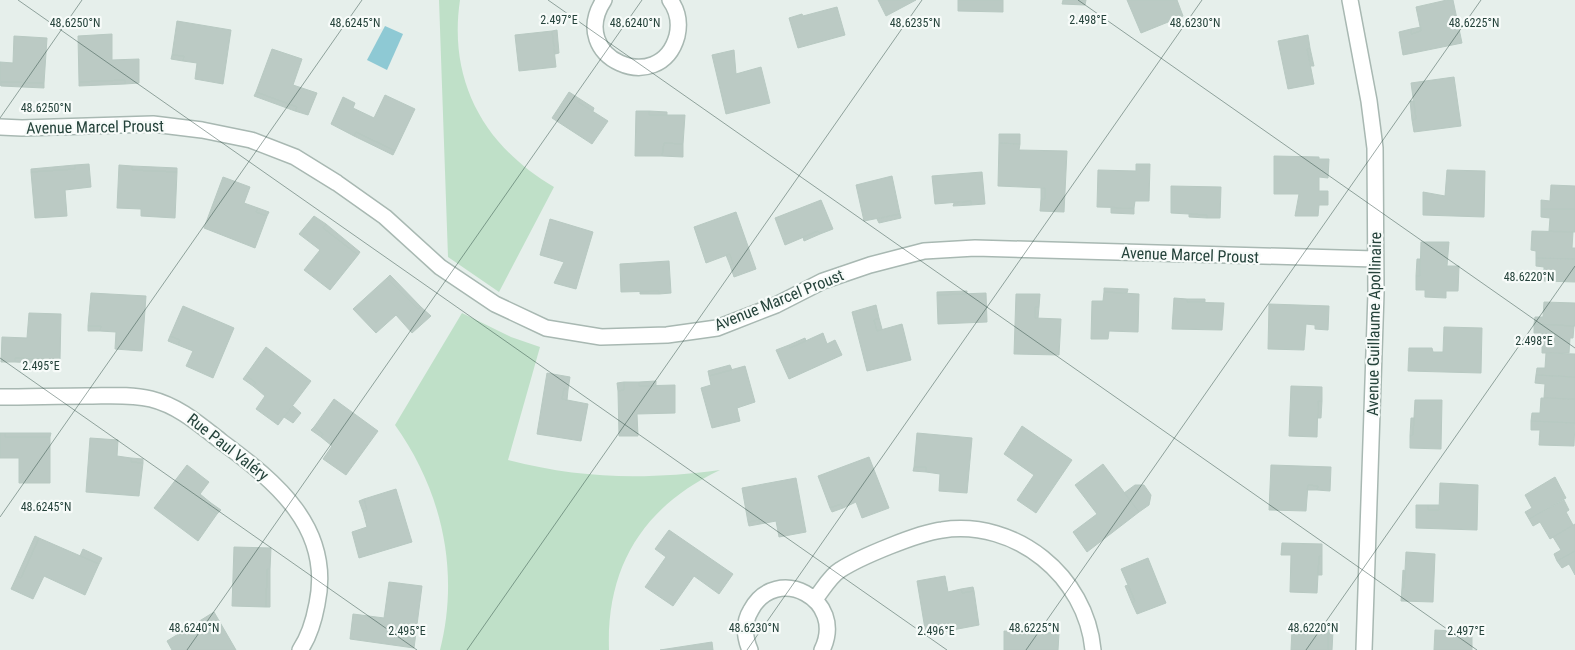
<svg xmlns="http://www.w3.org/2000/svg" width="1575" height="650" font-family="'Roboto Condensed',sans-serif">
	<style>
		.green { fill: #bfe0c8 }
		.water { fill: #8ec9d4 }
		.building { fill: #bbcac4; stroke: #b8c9c2 }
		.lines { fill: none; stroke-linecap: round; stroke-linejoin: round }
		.minor-casing { stroke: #a8b8b2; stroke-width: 18 }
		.minor { stroke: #fff; stroke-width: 15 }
		.ticks { fill: none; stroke: #24423a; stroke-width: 1; stroke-opacity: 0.45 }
		.labels { text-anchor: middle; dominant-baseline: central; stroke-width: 4.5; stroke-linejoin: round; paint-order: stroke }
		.street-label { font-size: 16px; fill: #24423a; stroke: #f7fbf9 }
		.ticks-label { font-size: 12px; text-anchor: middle; fill: #24423a; stroke: #f7fbf9; stroke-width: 4.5; stroke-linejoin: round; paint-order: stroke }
	</style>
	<rect width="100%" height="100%" fill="#e6efeb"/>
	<!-- green -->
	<path class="green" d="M439,0H460C448,81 484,146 554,187L499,292L448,257Z
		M462,313L511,337L540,347L508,460C582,479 645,480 720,470C644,506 606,566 609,650H440C460,571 442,491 395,425Z"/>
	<!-- water -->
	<path class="water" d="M385,26L403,34L387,70L367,60Z"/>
	<!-- building -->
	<path class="building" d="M878,0H916L886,16Z
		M958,0H1003V12L958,11Z
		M1063,0H1086L1085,5L1062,4Z
		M1127,0H1177L1183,16L1141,33Z
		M1447,0H1453L1462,43L1403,55L1399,32L1411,29V34L1421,31L1416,7Z
		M837,7L845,35L798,48L789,18L802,14L803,16Z
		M177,21L231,30L223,84L195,79L197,63L183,61L184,56L172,55Z
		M1421,27V31L1411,34V29Z
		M557,30L559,53L555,54L552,31Z
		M552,31L556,67L519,71L515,35Z
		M112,34V60L139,59V83L125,84V80L79,82L78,36Z
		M1308,35L1310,48L1307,49L1314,84L1288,89L1278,41Z
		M14,36L47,38L44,83L1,82L0,86V62L13,63Z
		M1310,48L1314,66H1311L1307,49Z
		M272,49L302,59L293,85L317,93L308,115L295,111L297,107L256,92Z
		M734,50L736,74L761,67L770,103L726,114L712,55Z
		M172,55L184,56L183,61L171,59Z
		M1454,77L1461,126L1414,132L1412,120L1416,119L1411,83Z
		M125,80V84L79,86V82Z
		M1,82L44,83V88L1,86Z
		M256,92L297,107L295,111L254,96Z
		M569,92L580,99L578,102L608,121L592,144L552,118Z
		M385,95L415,109L395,151L356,132L354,136L331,124L343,97L355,103L353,108L374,118Z
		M580,99L594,108L593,111L578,102Z
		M1410,101H1414L1416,119L1412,120Z
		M636,111H649V115H685L683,144L664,143L662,156H635Z
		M649,111L667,112V115H649Z
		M356,132L395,151L393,155L354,136Z
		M999,134H1020V144L999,143Z
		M664,143L683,144V157L662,156Z
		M999,143L1020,144L1019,150L1067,151L1064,212L1040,211L1041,199H1045V188L998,186Z
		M1274,156L1319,157V159H1329L1328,178L1319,177V191H1328V205H1319L1318,216H1295L1299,194H1274Z
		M89,164L91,187L65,190L67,216L35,218L31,172L75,169V165Z
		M1136,164H1150L1149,201H1135L1134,208L1097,207L1098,170L1136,171Z
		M75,165V169L31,172V169Z
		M119,165L132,166V170L177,172L175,218L141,216V209L117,208Z
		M132,166L177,168V172L132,170Z
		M1447,170L1485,171L1484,217L1423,215V192L1445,196Z
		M982,172L985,204L971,205V201L935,204L932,176Z
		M892,176L900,214L864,221L856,185Z
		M223,177L250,187L244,203L258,208L256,212L267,216L255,248L204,228Z
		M1551,185L1575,186V209H1541V200L1550,201Z
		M1171,186L1221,187L1220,218H1207V215L1171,213Z
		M1041,188H1045V199H1041Z
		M821,200L833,229L820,234L818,231L785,245L775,218Z
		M971,201V205L953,206L954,203Z
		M258,208L269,212L267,216L256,212Z
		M1111,208H1134V214L1111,213Z
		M1541,209H1575V232L1549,231L1550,218L1541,217Z
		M736,212L756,269L734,277L730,265L733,264L730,254L706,263L694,227Z
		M900,214L901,218L879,223L877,219Z
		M1189,214L1207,215V218L1189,217Z
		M314,216L326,224L323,228L358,255L330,290L304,270L320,250L299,234Z
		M550,219L593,232L576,289L554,283L564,262L540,255Z
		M326,224L360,252L358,255L323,228Z
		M818,231L820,234L804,241L803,237Z
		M1532,231L1573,232L1572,248H1575V259L1536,258V251L1531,250Z
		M1421,242H1449L1447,266H1459L1458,291H1446V298L1425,297V290H1416V276H1420Z
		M730,254L733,264L730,265L726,255Z
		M1536,258L1575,259V282L1544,281V267L1536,266Z
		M1417,259H1420V276H1416Z
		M669,261L671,293L659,294V291L621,292L620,264Z
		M390,275L421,307L418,309L387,278Z
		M387,278L418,309L421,307L431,316L412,333L396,315L376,333L353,309Z
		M1104,288L1128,289L1127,293L1104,292Z
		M659,291V294H640V292Z
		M967,291V294L937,295V292Z
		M1104,292L1139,294L1138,332L1109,331L1108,339H1091L1092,301H1103Z
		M91,293L146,296L142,351L115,349L116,332L100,331L101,326H88Z
		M986,293L987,322L938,324L937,295Z
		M1016,294H1040L1039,307H1035V318L1061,319L1059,355L1014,354Z
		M1174,298L1187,299V302L1224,303L1222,330L1172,329Z
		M1187,299H1205V302H1187Z
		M1544,302L1575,303V326L1534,324L1535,317H1543Z
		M1269,304L1329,306L1328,330L1315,329V325L1306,324L1304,350L1268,349Z
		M876,305L879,318L874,320L877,331L902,324L911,360L867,371L852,312Z
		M183,306L234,328L213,378L186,366L193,351L178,345L180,340L170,336Z
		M1035,307H1039L1038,318H1035Z
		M29,313L61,314L60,360L15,358V362H1L2,337L27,338Z
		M879,318L882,329L877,331L874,320Z
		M1534,324L1574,326L1573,338H1570L1569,353H1542V333H1534Z
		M88,326H101L100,331H88Z
		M1444,327L1482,328L1481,373L1408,371L1409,348H1432L1433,352H1443Z
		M823,333L827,344L835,340L842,355L789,379L776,350L789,345L790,348Z
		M170,336L180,340L178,345L168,341Z
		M805,338L806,341L790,348L789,345Z
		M266,347L311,381L278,425L256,409L265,396L253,386L256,383L246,375Z
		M1546,353L1575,354V377L1536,375L1537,368H1545Z
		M15,358L60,360L59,364L15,362Z
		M730,365L732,370L709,376L708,371Z
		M745,366L755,402L737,408L740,421L712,428L701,388L711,385L709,376Z
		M547,373L570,377L568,390L564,388L562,399L588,404L581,441L537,434Z
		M246,375L256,383L253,386L243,379Z
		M1536,375L1575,377V399L1544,398L1545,384L1535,383Z
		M656,381V386H639V382Z
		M624,382V390L618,391L617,383Z
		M624,382H639V386L675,385V413L637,414L638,436H619L618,391L624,390Z
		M1291,386L1322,387V401H1318L1317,437L1289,436Z
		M564,388L568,390L567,400L562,399Z
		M1541,398L1575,399V423L1531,421L1532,413H1540Z
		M334,399L378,431L346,475L323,459L332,446L321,437L323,434L314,427Z
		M1415,400H1442L1441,449L1410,448V436L1413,435Z
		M1318,401H1322L1321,418H1318Z
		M293,406L301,413L293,423L284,417Z
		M1411,418H1414L1413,435L1410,436Z
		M1531,421L1575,423L1574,446L1539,445L1540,430H1531Z
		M1022,426L1072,460L1036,513L1017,500L1034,475L1004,454Z
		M314,427L323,434L321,437L311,430Z
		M0,433H5V437H50V483H19V458H0Z
		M5,433H51L50,437H5Z
		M917,433L972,438L967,493L939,491L940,474L926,472V467H914Z
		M90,438L118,440L117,456L131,458V462L143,463L139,496L86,492Z
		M869,457L889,508L862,518L856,502L843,508L841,504L830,508L818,476Z
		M131,458L143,459V463L131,462Z
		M1103,464L1139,512L1087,552L1073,532L1097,514L1075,485Z
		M187,465L209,482L200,494L211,503L208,507L217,514L198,541L154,508Z
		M1271,465L1331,467L1330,491L1317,490L1318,486L1308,485L1306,511L1269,510Z
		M914,467H926V472L913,471Z
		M1555,477L1566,498L1529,519L1525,512L1532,508L1525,495Z
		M796,478L806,532L779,537L776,521L760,524L759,520L748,522L742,488Z
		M1440,483L1478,485L1477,530L1416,528V505H1428V510H1439Z
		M1135,485H1144L1151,495L1149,505L1139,512L1124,493Z
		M1308,485L1318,486L1317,490H1307Z
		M396,489L412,542L359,558L352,532L367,527L363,512L367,510L364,499Z
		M364,499L367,510L363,512L359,501Z
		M1564,500L1569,510L1566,512L1573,525L1550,539L1540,522L1533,526L1529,519Z
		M211,503L221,510L217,514L208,507Z
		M841,504L843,508L832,512L830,508Z
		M1428,505H1439V510H1428Z
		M759,520L760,524L749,526L748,522Z
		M1575,524V551L1557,561L1554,554L1561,550L1553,537Z
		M669,530L733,574L719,594L694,576L673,606L645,587L666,557L655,549Z
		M35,536L39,538L21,578L17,576Z
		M39,538L99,564L85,595L44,576L33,599L11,589L17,576L21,578Z
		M1282,543L1322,544V556H1319L1317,593L1290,592L1291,555H1281Z
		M234,547L271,548L270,569H267L266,607L232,606Z
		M83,549L102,558L99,564L80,556Z
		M1575,551V575L1569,564L1562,568L1557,561Z
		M1406,552L1435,554L1433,602L1401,601L1402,588H1404Z
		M1319,556H1322V575H1318Z
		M1148,558L1166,603L1137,614L1132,603L1135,601L1121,569Z
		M267,569H270V607H266Z
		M1403,570L1405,571L1404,588H1402Z
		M945,576L948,592L961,589L962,593L974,591L979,625L926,635L917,581Z
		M389,582L422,586L414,648L350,639L353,614L384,618Z
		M1128,585L1135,601L1132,603L1125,586Z
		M973,587L974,591L962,593L961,589Z
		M214,612L236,650H172L167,641Z
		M1292,629L1328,630V650H1291Z
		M1328,630L1333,631L1332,650H1328Z
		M1435,630L1472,632V650H1434Z
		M1004,631L1059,633L1058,650H1004Z
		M712,642L713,650H660Z"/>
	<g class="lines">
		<defs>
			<path id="minor" d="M604,0C566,58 660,98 677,36C680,23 678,11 670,0
				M1350,0L1369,101L1375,148L1376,293L1364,650
				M0,127L22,128L153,124L202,130L251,140L295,157L337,183L385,217L440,267L495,304L546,328L601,337L667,335L717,328L776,305L823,281L870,265L924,251L975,248L1375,259
				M0,397C29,397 58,396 87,396C108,396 130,394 151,399C179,406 200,425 222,442C276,482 333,528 317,604C314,620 309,637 300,650
				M815,599C822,591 830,576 840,570C860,557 918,533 942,530C1016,519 1086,576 1093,650
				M750,650C744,636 743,623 751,610C776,563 847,599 822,650"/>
		</defs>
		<!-- minor casing -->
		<use href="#minor" class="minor-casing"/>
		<!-- minor -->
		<use href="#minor" class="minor"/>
	</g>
	<!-- ticks -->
	<path class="ticks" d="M18,0L947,650M548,0L1477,650M1078,0L1575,348M0,118L82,0M0,358L417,650M0,517L362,0M187,650L642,0M467,650L922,0M747,650L1202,0M1026,650L1481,0M1306,650L1575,266"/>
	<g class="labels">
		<!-- street labels -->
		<g class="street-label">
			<text transform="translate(95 127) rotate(-1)">Avenue Marcel Proust</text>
			<text transform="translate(1190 255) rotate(2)">Avenue Marcel Proust</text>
			<text transform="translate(779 300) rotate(-22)">Avenue Marcel Proust</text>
			<text transform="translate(1374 324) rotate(-89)">Avenue Guillaume Apollinaire</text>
			<text transform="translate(228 447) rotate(38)">Rue Paul Valéry</text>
		</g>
	</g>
	<g class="ticks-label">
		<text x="559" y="24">2.497°E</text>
		<text x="1088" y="24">2.498°E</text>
		<text x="75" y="27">48.6250°N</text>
		<text x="355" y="27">48.6245°N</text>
		<text x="635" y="27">48.6240°N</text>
		<text x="915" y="27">48.6235°N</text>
		<text x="1195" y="27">48.6230°N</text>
		<text x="1474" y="27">48.6225°N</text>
		<text x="46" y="112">48.6250°N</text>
		<text x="1529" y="281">48.6220°N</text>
		<text x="1534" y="345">2.498°E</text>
		<text x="41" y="370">2.495°E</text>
		<text x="46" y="511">48.6245°N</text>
		<text x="194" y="632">48.6240°N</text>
		<text x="754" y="632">48.6230°N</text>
		<text x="1034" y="632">48.6225°N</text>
		<text x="1313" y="632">48.6220°N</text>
		<text x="407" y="635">2.495°E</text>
		<text x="936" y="635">2.496°E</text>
		<text x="1466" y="635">2.497°E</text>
	</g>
</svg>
